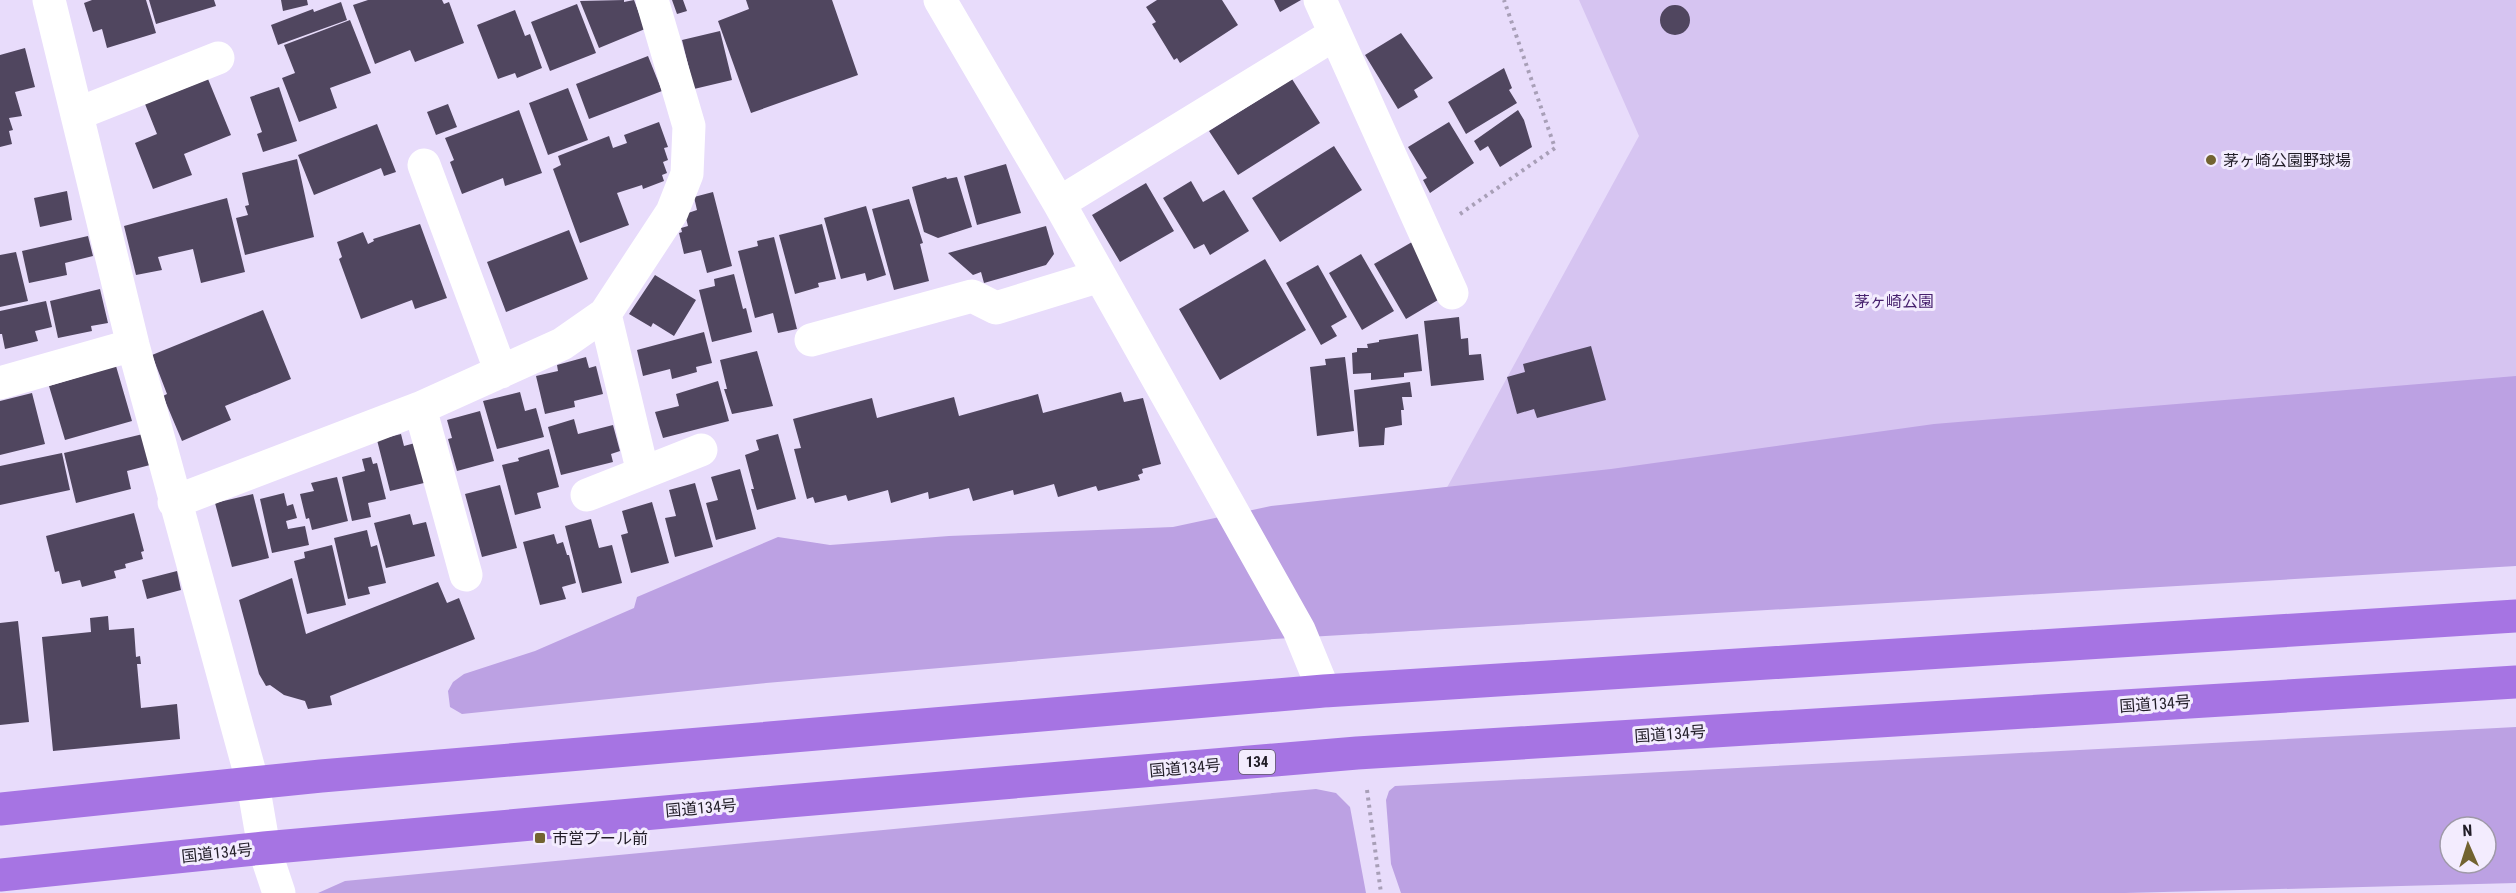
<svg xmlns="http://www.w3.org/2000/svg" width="2516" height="893" font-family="'Roboto Condensed','Noto Sans JP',sans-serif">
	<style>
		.green { fill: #d6c4f1 }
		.forest { fill: #bca1e3; fill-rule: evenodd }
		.building { fill: #50465f }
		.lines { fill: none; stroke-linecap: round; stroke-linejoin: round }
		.path { stroke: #a89fb7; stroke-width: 4; stroke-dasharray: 3 4.5; stroke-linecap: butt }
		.minor { stroke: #fff; stroke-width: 33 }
		.highway { stroke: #a674e3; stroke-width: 33 }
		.poi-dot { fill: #726330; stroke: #f3ecfe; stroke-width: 2 }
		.labels { text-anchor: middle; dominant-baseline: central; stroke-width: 6; stroke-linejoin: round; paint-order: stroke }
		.shield { fill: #f3ecfe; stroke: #605b68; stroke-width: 1.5 }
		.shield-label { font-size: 15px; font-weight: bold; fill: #211d27 }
		.poi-label { font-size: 16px; fill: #211d27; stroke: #f3ecfe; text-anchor: start }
		.park-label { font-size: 16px; fill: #47216e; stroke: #f3ecfe }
		.street-label { font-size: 16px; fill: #211d27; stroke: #f3ecfe }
	</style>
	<rect width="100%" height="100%" fill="#e8dcfb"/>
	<!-- green -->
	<path class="green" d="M1579,0H2516V554L1367,634L1639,136Z"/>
	<!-- forest -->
	<path class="forest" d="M2516,376V566L1274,639L766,683L462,714L450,707L448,691L453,682L464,674L535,651L634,608L637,597L778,537L830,545L949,536L1173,527L1271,506L1611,469L1934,424Z
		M2516,727V883L2125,893H1401L1391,864L1386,800L1389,791L1395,786ZM2450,827H2486V863H2450Z
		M1316,789L1336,793L1350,807L1366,893H318L345,881Z"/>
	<!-- building -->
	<path class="building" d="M92,0H146L156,33L107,48L102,29L93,32L84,3Z
		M149,0H214L216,6L156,24Z
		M281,0H307L308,5L283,11Z
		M368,0H442L444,4L449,2L464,43L415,62L410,50L375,64L353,5Z
		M624,0V2L634,0L645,29L599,48L580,1Z
		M672,0H683L687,11L677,14Z
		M746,0H832L858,75L751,113L718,21L749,9Z
		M1157,0H1222L1238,25L1180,63L1177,58L1174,60L1152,24L1156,22L1146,7Z
		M1274,0H1301L1280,12Z
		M341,2L347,20L278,45L271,25L313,9L314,12Z
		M577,4L596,53L550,71L531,22Z
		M1660 20a15 15 0 1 1 30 0a15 15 0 1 1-30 0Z
		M515,10L525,36L530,34L542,68L517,78L515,73L498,79L477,25Z
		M350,20L371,73L330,88L337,108L299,122L282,78L295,73L284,45Z
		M720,31L732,80L694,89L682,40Z
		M1401,33L1433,78L1414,90L1418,97L1398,109L1365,55Z
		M25,48L35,87L15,92L22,116L9,118L13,130L9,131L12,144L0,147V55Z
		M648,56L662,91L589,119L576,84Z
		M1504,68L1512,88L1509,90L1517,103L1466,134L1448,102Z
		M208,79L231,135L184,154L192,175L153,189L135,143L157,134L145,104Z
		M1292,79L1320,123L1238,175L1209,131Z
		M279,87L297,141L263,152L257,134L262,132L250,97Z
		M568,88L588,140L548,155L529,103Z
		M448,104L457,127L436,135L427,112Z
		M519,110L542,173L505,186L503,178L462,194L450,162L454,160L445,138Z
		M1518,110L1524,120L1532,147L1500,167L1488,146L1480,151L1474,141Z
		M659,122L668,147L664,148L668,160L663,162L667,173L662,175L664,181L643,189L642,185L617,193L629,225L580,243L553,169L561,165L558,156L609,136L613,148L627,143L624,135Z
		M1449,122L1474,163L1430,193L1423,180L1427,178L1408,147Z
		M377,124L396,172L384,176L381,168L314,195L298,155Z
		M1334,146L1362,190L1280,242L1252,198Z
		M297,159L314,237L245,255L236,218L248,215L245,206L249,205L242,173Z
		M1006,164L1021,213L977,225L964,176Z
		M946,177L947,179L957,177L972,227L938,238L924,232L912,187Z
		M1191,181L1203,202L1224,190L1249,231L1210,255L1204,244L1194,249L1163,198Z
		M1146,183L1174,231L1120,262L1092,215Z
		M67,191L72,220L40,227L34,198Z
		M713,192L732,266L707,273L701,250L684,254L679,233L682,232L681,228L688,226L685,214L697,210L694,197Z
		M227,198L245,272L201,283L193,249L158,257L162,270L136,275L124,226Z
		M909,199L923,243L920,244L929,281L894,290L872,209Z
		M866,206L886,275L867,281L865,273L841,279L824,218Z
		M420,224L447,298L415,309L412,300L361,319L339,259L342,257L337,242L363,232L368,244L374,241L373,239Z
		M822,224L836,279L818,283L819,287L795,294L779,235Z
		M1046,226L1054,254L1046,265L984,283L981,272L973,275L948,253Z
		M569,230L588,279L506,312L487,262Z
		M88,236L93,256L65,263L67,275L29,283L22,251Z
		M774,237L797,329L778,333L773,313L755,318L738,251L758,246L757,241Z
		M1412,242L1438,300L1406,319L1374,264Z
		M16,252L28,301L0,307V255Z
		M1361,254L1394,311L1362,330L1329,273Z
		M1265,259L1306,330L1220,380L1179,309Z
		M1318,265L1347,317L1331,326L1337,336L1321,345L1286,283Z
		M734,274L743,309L746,308L752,332L712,342L699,290L715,286L714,279Z
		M655,275L696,300L674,336L653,323L651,327L629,314Z
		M100,289L108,323L91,326L92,331L58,338L50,301Z
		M46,301L52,327L35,331L38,341L5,349L2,334H0V311Z
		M263,310L291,379L225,406L231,420L182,441L163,396L167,394L152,355Z
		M1459,317L1461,339L1468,338L1469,355L1481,354L1484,380L1431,386L1424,321Z
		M704,332L712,363L696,367L697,372L672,379L670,369L643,376L637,350Z
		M1418,334L1422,371L1404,373V377L1371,380V373L1353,374L1352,353L1357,352V348H1368L1367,344L1379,342V340Z
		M1591,346L1606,400L1537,418L1534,409L1517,414L1507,377L1525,372L1523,364Z
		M757,351L773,406L732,414L724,389H727L720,360Z
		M586,357L589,368L596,366L603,394L574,401L575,407L545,414L536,376L558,371L557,365Z
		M1345,357L1354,431L1317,436L1310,367L1326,365L1325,359Z
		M116,366L132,421L65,440L49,386Z
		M718,381L729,421L663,438L655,412L679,406L676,394Z
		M1410,382L1412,397H1402L1404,410H1401L1402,425L1385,428L1384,445L1359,447L1354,390Z
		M520,392L525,411L536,408L544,437L497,449L483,401Z
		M1121,392L1124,402L1143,398L1161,464L1142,469L1143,473L1138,475L1140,480L1098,491L1096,486L1058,497L1054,484L1014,495L1013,490L973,501L969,488L929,499L928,492L891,503L888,490L848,501L846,495L815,503L813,497L807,499L794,449L801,448L793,419L872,398L877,418L954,397L959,416L1038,394L1043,413Z
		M32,393L45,444L0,455V401Z
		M480,411L494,461L457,471L448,439L452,438L447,420Z
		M574,419L578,434L613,425L620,451L611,454L613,462L561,475L548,427Z
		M143,434L150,465L127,471L131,489L76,503L64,453Z
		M401,434L404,446L415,443L424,483L390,491L377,440Z
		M778,434L796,499L757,510L751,489H754L745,455L759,450L756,440Z
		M549,449L559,487L537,493L541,508L515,515L502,465L519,461L518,458Z
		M62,453L70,490L0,505V466Z
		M371,457L373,464L377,463L386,499L368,503L371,517L352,521L342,477L365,471L362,459Z
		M740,469L756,529L716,540L706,503L718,500L711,477Z
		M337,477L348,521L312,530L309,518L306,519L300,494L314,491L311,483Z
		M695,483L713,547L675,557L665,518L676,516L669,490Z
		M500,485L517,548L482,557L465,494Z
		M284,493L287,506L293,504L297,518L286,521L288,529L305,526L309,545L272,553L260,499Z
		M253,494L269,558L232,567L215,503Z
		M652,502L669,563L631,573L621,535L628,533L622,511Z
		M134,513L144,551L141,552L143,559L125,564L126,568L114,571L116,578L82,587L80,580L62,584L59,571L55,572L46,536Z
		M410,514L413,525L426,522L435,556L386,568L374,523Z
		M591,519L599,548L612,545L622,583L582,593L565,526Z
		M367,530L371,547L377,545L386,583L368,587L370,594L348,599L334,538Z
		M554,534L557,544L563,542L567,555H569L576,583L562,587L566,599L540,605L523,542Z
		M332,545L346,605L307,614L294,561L305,558L304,552Z
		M177,571L181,590L147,599L142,580Z
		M292,578L306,634L438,582L447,603L459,598L475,639L330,696L332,705L308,709L305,701L284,695L270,685L266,686L259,674L239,600Z
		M108,616L109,630L134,628L136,657L140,656L141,664H137L141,708L177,704L180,739L53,751L42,637L91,632L90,618Z
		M18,621L29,722L0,725V623Z"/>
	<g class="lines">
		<!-- path -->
		<path class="path" d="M1460,214L1555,148L1504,0
			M1367,790L1381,893"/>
		<!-- minor -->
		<path class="minor" d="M49,0L133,345L253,784L264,848L279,893
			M940,0L1059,203L1299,630L1324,691
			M1320,0L1452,293
			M77,114L218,58
			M424,165L501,372
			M1059,203L1335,34
			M605,314L643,473
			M811,340L972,296L996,308L1100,276
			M0,383L133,345
			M420,408L466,575
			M587,495L701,450
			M174,502L420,408L562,344L605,314L672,212L687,174L689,126L652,0"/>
		<!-- highway -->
		<path class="highway" d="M0,809L321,776L1324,691L2516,616
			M0,875L264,848L777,802L1357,753L2516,682"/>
	</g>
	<!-- markers -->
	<g class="poi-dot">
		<circle cx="2211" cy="160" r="6"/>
		<rect x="534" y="832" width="12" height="12" rx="3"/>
	</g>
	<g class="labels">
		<!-- shield labels -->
		<rect class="shield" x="1239" y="750" width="36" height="24" rx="4.5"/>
		<g class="shield-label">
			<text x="1257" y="762">134</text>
		</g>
		<!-- poi labels -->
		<g class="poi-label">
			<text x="2223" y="160">茅ヶ崎公園野球場</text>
			<text x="552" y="838">市営プール前</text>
		</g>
		<!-- park labels -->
		<g class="park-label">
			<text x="1894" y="301">茅ヶ崎公園</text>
		</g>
		<!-- street labels -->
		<g class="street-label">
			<text transform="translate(2155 704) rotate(-4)">国道134号</text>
			<text transform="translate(1670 734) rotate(-4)">国道134号</text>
			<text transform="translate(1185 768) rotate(-5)">国道134号</text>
			<text transform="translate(701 808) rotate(-5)">国道134号</text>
			<text transform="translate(217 853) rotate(-6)">国道134号</text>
		</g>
	</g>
	<!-- north arrow -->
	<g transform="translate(2468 845) rotate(357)"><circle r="28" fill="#f3ecfe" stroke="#9f99a8" stroke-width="1.5"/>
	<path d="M0-4.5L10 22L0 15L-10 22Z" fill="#726330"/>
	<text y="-9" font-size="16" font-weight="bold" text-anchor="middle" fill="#211d27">N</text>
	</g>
</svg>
